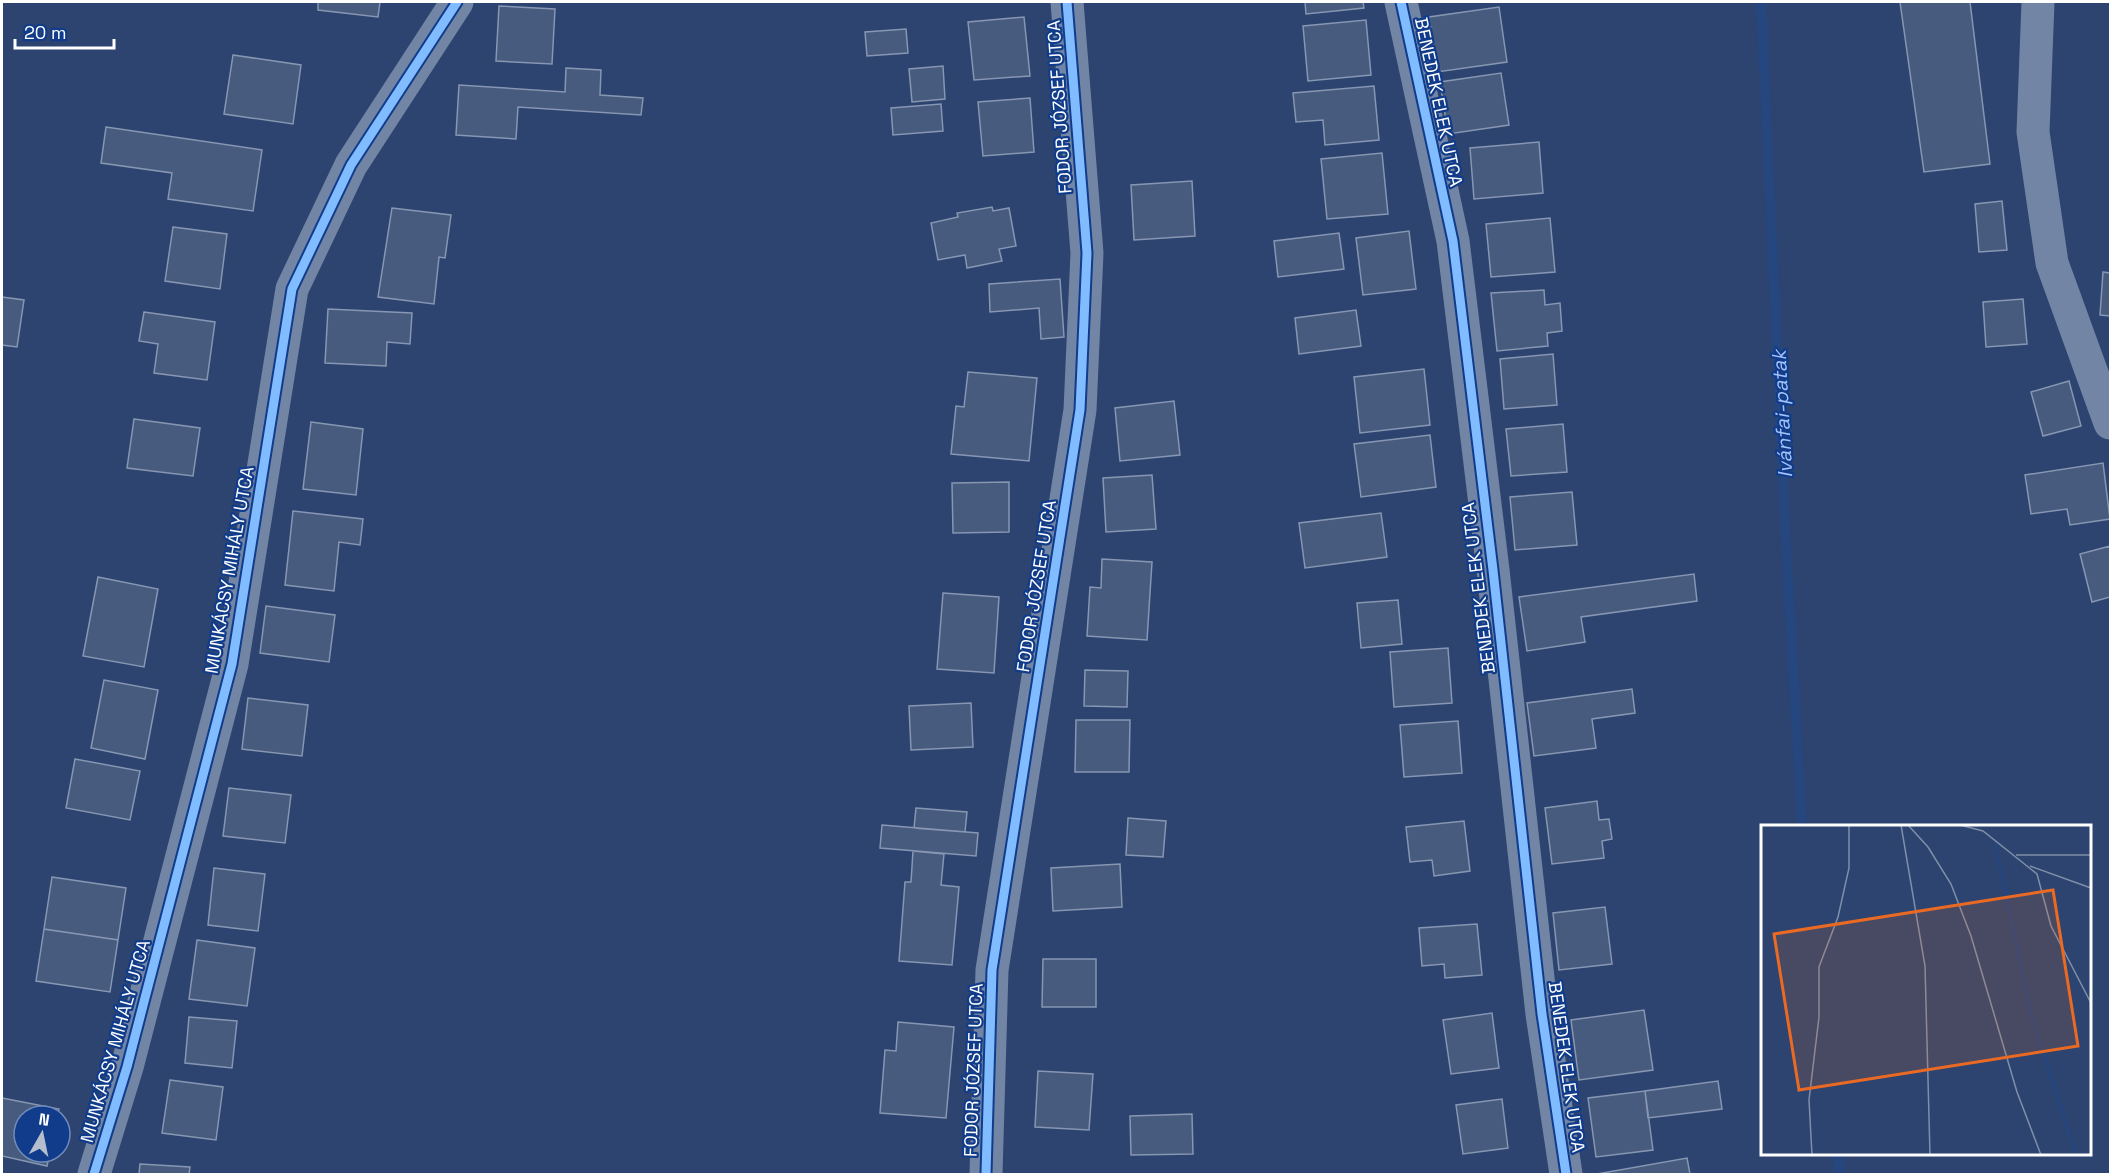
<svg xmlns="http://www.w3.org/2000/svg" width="2112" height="1176" font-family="'Space Grotesk',sans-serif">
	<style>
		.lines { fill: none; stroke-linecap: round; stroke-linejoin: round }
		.stream { stroke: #26467f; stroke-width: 10 }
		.building { fill: #475b7e; stroke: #8796b2; stroke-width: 1.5 }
		.minor { stroke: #7385a4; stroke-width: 33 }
		.cycleway-casing { stroke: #103c8b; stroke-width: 13 }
		.cycleway { stroke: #80bcff; stroke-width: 9 }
		.labels { text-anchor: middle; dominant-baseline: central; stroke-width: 4.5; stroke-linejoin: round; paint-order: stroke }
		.street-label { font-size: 18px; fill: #fff; stroke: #103c8b }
		.water-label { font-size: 20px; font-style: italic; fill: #a2c3f9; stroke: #103c8b }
		.inset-river { fill: none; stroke: #26467f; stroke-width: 3 }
		.inset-road { fill: none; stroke: #808fa9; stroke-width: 1.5 }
		.view { fill: #ea6a24; fill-opacity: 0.15; stroke: #ea6a24; stroke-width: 3 }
		.inset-edge { fill: none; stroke: #fff; stroke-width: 3 }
	</style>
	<rect width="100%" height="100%" fill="#2c446f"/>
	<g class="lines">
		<!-- stream -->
		<path class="stream" d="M1761,2L1786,544L1802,826
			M1837,1154L1840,1174"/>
	</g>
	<!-- building -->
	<path class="building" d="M318,2H380L378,17L318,10Z
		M1305,2H1363L1364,8L1306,14Z
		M1900,2H1970L1990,164L1924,172Z
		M499,6L555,9L552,64L496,61Z
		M1499,7L1507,62L1437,72L1429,17Z
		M1024,17L1030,76L974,80L968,22Z
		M1366,20L1371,75L1308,81L1303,26Z
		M906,29L908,53L867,56L865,32Z
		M233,55L301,65L293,124L224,114Z
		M943,66L945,99L912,102L909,69Z
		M566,68L601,70L600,95L643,98L641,115L518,107L516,139L456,135L459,85L565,92Z
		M1501,73L1509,125L1448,134L1440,82Z
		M1374,86L1379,140L1325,145L1323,120L1296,122L1293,93Z
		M1030,98L1034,152L983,156L978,102Z
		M941,104L943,131L893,135L891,108Z
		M106,127L262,150L253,211L168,199L172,173L101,163Z
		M1539,142L1543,193L1474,199L1470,148Z
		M1382,153L1388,214L1327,219L1321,159Z
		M1192,181L1195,236L1134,240L1131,185Z
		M2002,201L2007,250L1979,252L1975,204Z
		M992,207L993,211L1009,208L1016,246L999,249L1002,261L967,268L965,255L938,260L931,223L958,217L957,213Z
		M392,208L451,215L445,258L439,257L434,304L378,297Z
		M1550,218L1555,272L1491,277L1486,224Z
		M173,227L227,234L220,289L165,281Z
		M1409,231L1416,289L1363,295L1356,238Z
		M1339,233L1344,269L1278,277L1274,241Z
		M2103,272L2110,273V316L2100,315Z
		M1060,279L1064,337L1041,339L1039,308L990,312L989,284Z
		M1544,290L1545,305L1560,303L1562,331L1547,333L1548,346L1497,351L1491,293Z
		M2,297L24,300L17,347L2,345Z
		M2023,299L2027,344L1986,347L1983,302Z
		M328,309L412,313L410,344L387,342L386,366L325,363Z
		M1356,310L1361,346L1299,354L1295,318Z
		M144,312L215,322L207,380L154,373L158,344L139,341Z
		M1553,354L1557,405L1504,409L1500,359Z
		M1424,369L1430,425L1360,433L1354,377Z
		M968,372L1037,378L1029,461L951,454L956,406L964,407Z
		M2069,381L2081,426L2043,436L2031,392Z
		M1174,401L1180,455L1120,461L1115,408Z
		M134,419L200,428L193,476L127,468Z
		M311,422L363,429L356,495L303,489Z
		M1563,424L1567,472L1511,476L1506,429Z
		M1430,435L1436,487L1361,497L1354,444Z
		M2103,463L2110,519L2070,525L2067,509L2031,514L2025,475Z
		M1152,475L1156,529L1106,532L1103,478Z
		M1009,482V532L953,533L952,483Z
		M1572,492L1577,545L1515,550L1510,497Z
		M293,511L363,519L360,545L339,542L334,591L285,585Z
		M1381,513L1387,557L1305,568L1299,523Z
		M2110,546V597L2092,602L2080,554Z
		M1102,559L1152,562L1147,640L1087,636L1090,587L1101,588Z
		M1694,574L1697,601L1581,617L1585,642L1527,651L1519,597Z
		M98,577L158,589L144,667L83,656Z
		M943,593L999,597L994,673L937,669Z
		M1398,600L1402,644L1361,648L1357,603Z
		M266,606L335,615L329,662L260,653Z
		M1448,648L1452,703L1394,707L1390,652Z
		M1085,670L1128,671L1127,707L1084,706Z
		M104,680L158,690L145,759L91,748Z
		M1632,689L1635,713L1592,719L1596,748L1534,756L1527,703Z
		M248,698L308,705L302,756L242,749Z
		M971,703L973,747L911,750L909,706Z
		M1076,720H1130L1129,772H1075Z
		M1458,721L1462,773L1404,777L1400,725Z
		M75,759L140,771L130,820L66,808Z
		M229,788L291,795L285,843L223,836Z
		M1597,801L1599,820L1609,819L1612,839L1602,841L1604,858L1552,864L1545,808Z
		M916,808L967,812L965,832L914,828Z
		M1128,818L1166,821L1163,857L1126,855Z
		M1464,821L1470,871L1434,876L1432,860L1410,862L1406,827Z
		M882,825L978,833L976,856L880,848Z
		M913,851L944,854L941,885L959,887L952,965L899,961L905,882H911Z
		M1120,864L1122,907L1053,911L1051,868Z
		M214,868L265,874L258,931L208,925Z
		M52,877L126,888L118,940L44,929Z
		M1605,907L1612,964L1559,970L1553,913Z
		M1477,924L1482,975L1445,978L1444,964L1422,966L1419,928Z
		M44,929L118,940L110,992L36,981Z
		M197,940L255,948L247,1006L189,999Z
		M1043,959H1096V1007H1042Z
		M1644,1010L1653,1070L1579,1080L1571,1020Z
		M1492,1013L1499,1068L1451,1074L1443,1020Z
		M189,1017L237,1021L232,1068L185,1063Z
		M898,1022L954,1027L946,1118L880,1113L885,1050L896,1051Z
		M1038,1071L1093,1074L1089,1130L1035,1127Z
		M170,1080L223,1087L216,1140L162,1133Z
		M1718,1081L1722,1109L1648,1118L1645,1091Z
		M1645,1091L1653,1150L1596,1157L1588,1098Z
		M2,1098L59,1109L57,1116H24V1152H50L47,1166L2,1156Z
		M1502,1099L1508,1148L1463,1154L1456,1105Z
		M1192,1114L1193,1154L1131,1155L1130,1116Z
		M1687,1158L1690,1174H1597Z
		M140,1164L190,1167L189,1174H139Z"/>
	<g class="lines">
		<!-- minor -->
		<path class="minor" d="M1401,2L1453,241L1493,570L1542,1014L1566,1174
			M2038,2L2033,132L2052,263L2110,423
			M94,1174L127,1067L232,664L292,289L351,165L457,2
			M986,1174L992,970L1080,410L1087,253L1067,2"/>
		<defs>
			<path id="cycleway" d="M1401,2L1453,241L1493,570L1542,1014L1566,1174
				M94,1174L127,1067L232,664L292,289L351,165L457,2
				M986,1174L992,970L1080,410L1087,253L1067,2"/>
		</defs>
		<!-- cycleway casing -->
		<use href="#cycleway" class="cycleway-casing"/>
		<!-- cycleway -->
		<use href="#cycleway" class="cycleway"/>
	</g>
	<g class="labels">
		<!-- street labels -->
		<g class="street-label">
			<text transform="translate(1439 102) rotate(78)">BENEDEK ELEK UTCA</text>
			<text transform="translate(1059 107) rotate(-94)">FODOR JÓZSEF UTCA</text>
			<text transform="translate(229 570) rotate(-80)">MUNKÁCSY MIHÁLY UTCA</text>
			<text transform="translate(1036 586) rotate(-81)">FODOR JÓZSEF UTCA</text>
			<text transform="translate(1478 588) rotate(-97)">BENEDEK ELEK UTCA</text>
			<text transform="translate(115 1041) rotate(-74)">MUNKÁCSY MIHÁLY UTCA</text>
			<text transform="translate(1567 1067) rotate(82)">BENEDEK ELEK UTCA</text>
			<text transform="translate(973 1070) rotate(-88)">FODOR JÓZSEF UTCA</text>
		</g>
		<!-- water labels -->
		<g class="water-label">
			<text transform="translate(1782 414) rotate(-93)">Ivánfai-patak</text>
		</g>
	</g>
	<!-- overview -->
	<g transform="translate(1761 825)">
		<rect width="330" height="330" fill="#2c446f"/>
		<path class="inset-river" d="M234,18L270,189L315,330"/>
		<path class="inset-road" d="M140,0L164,141L169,330M147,0L167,22L190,59L210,111L256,267L280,330M199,0L222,6L276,49L290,101L330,178M255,30H330M269,41L330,63M51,330L48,275L58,192V142L77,92L88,43V0"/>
		<path class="view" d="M292,65L317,221L38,265L13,109Z"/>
		<rect width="330" height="330" class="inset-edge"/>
	</g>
	<!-- border -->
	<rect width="2112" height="1176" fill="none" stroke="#ffffff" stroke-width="6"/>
	<!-- north arrow -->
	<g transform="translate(42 1134) rotate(9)"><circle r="28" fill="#103c8b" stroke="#708ab9" stroke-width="1.5"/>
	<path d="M0-4.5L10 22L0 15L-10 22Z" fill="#b5becd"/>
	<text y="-9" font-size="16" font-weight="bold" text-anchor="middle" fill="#ffffff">N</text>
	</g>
	<!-- scale -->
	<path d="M15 39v9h99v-9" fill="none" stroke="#ffffff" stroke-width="3"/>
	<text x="24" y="39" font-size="18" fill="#ffffff" stroke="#103c8b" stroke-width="4.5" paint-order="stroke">20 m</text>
</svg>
